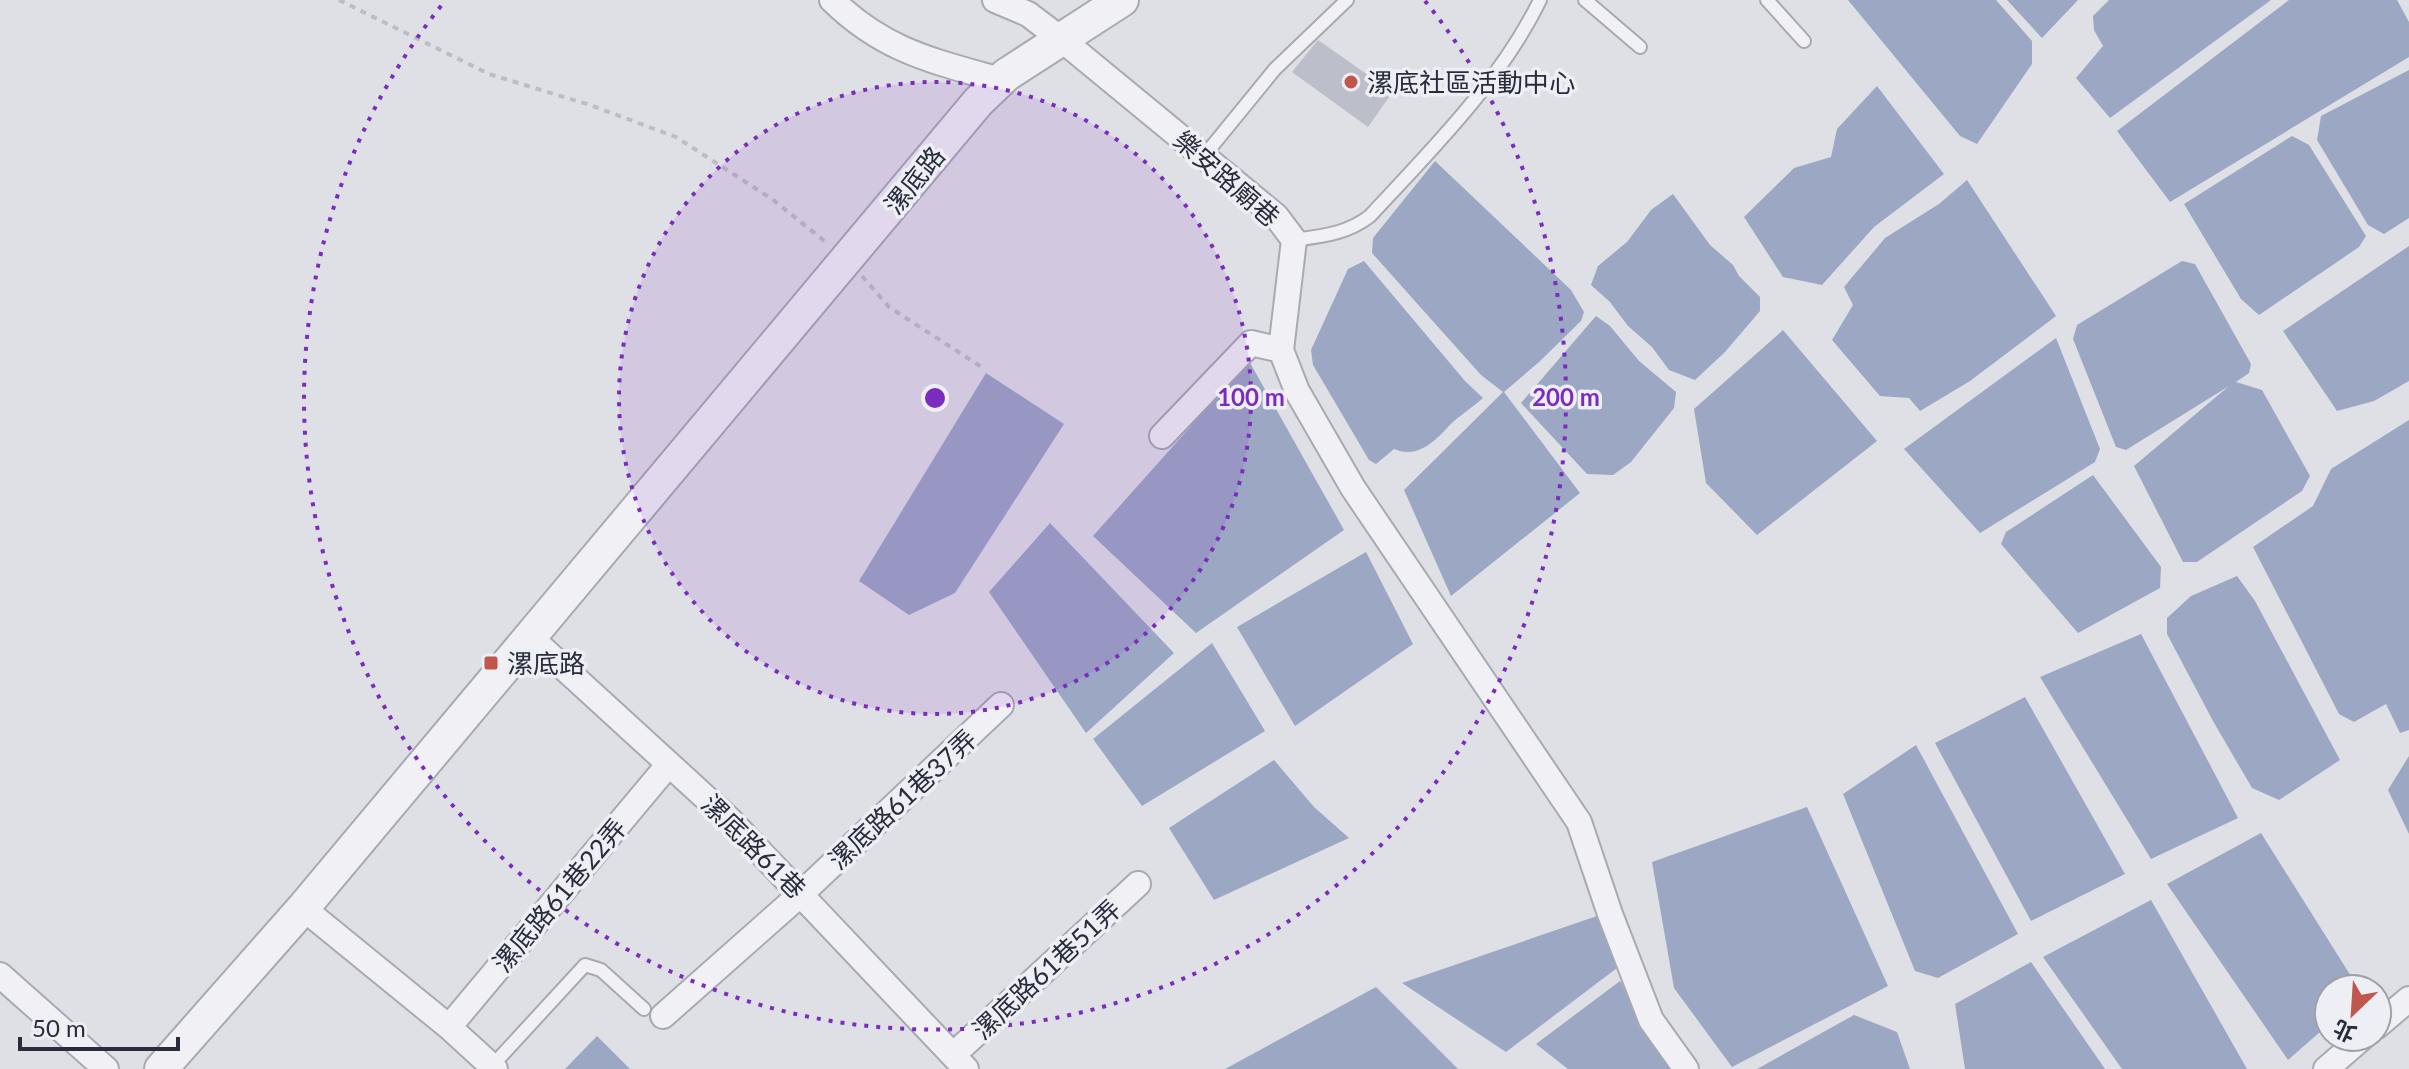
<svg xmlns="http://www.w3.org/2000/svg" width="2409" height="1069" font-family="Lato,'Noto Sans TC',sans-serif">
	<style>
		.water { fill: #9ca7c4 }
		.building { fill: #bcbec9 }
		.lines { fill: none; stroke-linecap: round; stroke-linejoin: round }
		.service-casing { stroke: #a8aab3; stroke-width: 16 }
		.minor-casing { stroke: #a8aab3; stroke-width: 28 }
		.tertiary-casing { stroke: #a8aab3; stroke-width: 36 }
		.path { stroke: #bdbec5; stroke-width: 4; stroke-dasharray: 6 6; stroke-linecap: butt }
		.service { stroke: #f1f1f5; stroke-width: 12 }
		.minor { stroke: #f1f1f5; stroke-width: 24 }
		.tertiary { stroke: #f1f1f5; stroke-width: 32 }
		.ring { fill: none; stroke: #7b2cbf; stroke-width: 4; stroke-dasharray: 4 8 }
		.poi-dot { fill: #c1564d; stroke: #eeeff4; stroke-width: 3 }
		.labels { text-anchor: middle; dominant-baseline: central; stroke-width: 7; stroke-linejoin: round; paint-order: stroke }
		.poi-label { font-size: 26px; fill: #292c3c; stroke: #eeeff4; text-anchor: start }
		.street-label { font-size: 26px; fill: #292c3c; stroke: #eeeff4 }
		.centre { fill: #7b2cbf; stroke: #eeeff4; stroke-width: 4 }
		.ring-label { font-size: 24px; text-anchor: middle; font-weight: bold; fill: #7b2cbf; stroke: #eeeff4; stroke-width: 7; stroke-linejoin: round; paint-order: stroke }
	</style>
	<rect width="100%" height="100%" fill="#dee0e6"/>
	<!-- water -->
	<path class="water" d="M1848,0H1996L2032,41V64L1977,144L1960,136Z
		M2007,0H2078L2042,38Z
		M2109,0H2271L2110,118L2076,78L2103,46L2094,30L2093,16Z
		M2289,0H2397L2409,22V57L2170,202L2117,131Z
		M2409,70V218L2384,234L2368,225L2317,140L2321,116Z
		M1877,86L1944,174L1874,227L1822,285L1783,277L1744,217L1794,168L1831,157L1837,129Z
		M2292,136L2309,145L2366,236L2359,247L2259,315L2241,299L2184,204Z
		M1435,161L1571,290L1584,312L1581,321L1539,362L1504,392L1580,493L1451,596L1404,490L1503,392L1481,375L1372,253L1373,238Z
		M1967,180L2056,316L1970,381L1920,411L1909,398L1880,396L1832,340L1853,305L1844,287L1885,238L1939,204Z
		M1673,194L1710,245L1733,265L1739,276L1760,297V311L1725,352L1695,380L1669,370L1652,347L1628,326L1610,302L1591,285L1598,266L1627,242L1651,210Z
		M2409,246V381L2374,401L2337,411L2283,331Z
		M1364,261L1465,381L1483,398C1472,408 1458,416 1448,427C1434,442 1417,459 1394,449L1376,464L1369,460L1313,365L1311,350L1348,269Z
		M2182,261L2195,264L2251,364L2249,373L2236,382L2262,390L2310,476L2302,491L2197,562H2183L2134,466L2229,386L2126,450L2116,447L2073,339L2077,325Z
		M1596,316L1610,326L1639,361L1676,392L1674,408L1631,462L1613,475L1587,474L1521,403Z
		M1783,330L1877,441L1757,535L1706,483L1694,409Z
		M2056,338L2100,449L2095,462L1980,533L1904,449Z
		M1249,361L1344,530L1196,633L1093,536Z
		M986,373L1064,424L955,593L909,615L859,581Z
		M2409,420V730L2400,733L2386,704L2354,722L2339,714L2253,547L2313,506L2331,469Z
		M2093,475L2161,567L2160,588L2078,633L2001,544L2006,532Z
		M1050,523L1174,653L1086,733L989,592Z
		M1366,552L1413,644L1295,726L1237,627Z
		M2237,576L2255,601L2340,760L2279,800L2252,788L2213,721L2167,634V618L2191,596Z
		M2141,634L2238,818L2151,859L2040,677Z
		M1212,643L1265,731L1142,806L1093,739Z
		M2025,697L2125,874L2031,921L1935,743Z
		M1916,745L2018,934L1938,978L1915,971L1843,794Z
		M2409,756V834L2388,790Z
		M1274,760L1314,807L1349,838L1214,900L1169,828Z
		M1807,807L1888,986L1732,1067L1674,988L1652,862Z
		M2261,833L2359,989H2329V1024L2288,1060L2167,884Z
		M2151,900L2247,1069H2122L2043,957Z
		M1597,916L1617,968L1506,1052L1402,983Z
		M2031,962L2105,1069H1965L1955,1004Z
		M1620,981L1681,1069H1568L1536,1044Z
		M1376,987L1458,1069H1225Z
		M1854,1015L1897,1032L1910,1069H1757Z
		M597,1036L630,1069H565Z"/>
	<!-- building -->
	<path class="building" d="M1318,40L1375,80L1382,71L1399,83L1368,127L1292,72Z"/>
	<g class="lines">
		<defs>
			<path id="service" d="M1585,0L1640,47
				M1767,0L1804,41
				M1204,156L1275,69L1347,0
				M1294,240C1322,236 1347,234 1370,216C1431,150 1500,82 1540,0
				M492,1066L585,965L601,970L644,1009"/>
			<path id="minor" d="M832,0C884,51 933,61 1000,80
				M995,0L1028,14L1061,39L1276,216L1294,240L1281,350L1251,343L1162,436
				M1281,350L1297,391L1353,488L1579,822L1610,914L1651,1020L1686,1069
				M529,636L729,819L966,1069
				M303,908L449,1027L495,1069
				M0,975L106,1069
				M663,1016L802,893L1001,705
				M2377,1026L2409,999
				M449,1027L669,764
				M953,1055L1138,884
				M2326,1069L2363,1037"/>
			<path id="tertiary" d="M161,1069L303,908L978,102L1006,75L1122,0"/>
		</defs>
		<!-- service casing -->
		<use href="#service" class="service-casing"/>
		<!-- minor casing -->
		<use href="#minor" class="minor-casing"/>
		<!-- tertiary casing -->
		<use href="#tertiary" class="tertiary-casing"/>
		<!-- path -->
		<path class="path" d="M339,0L489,74L590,105L676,137L772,199L827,243
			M862,276L889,307L983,368"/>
		<!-- service -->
		<use href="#service" class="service"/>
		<!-- minor -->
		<use href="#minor" class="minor"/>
		<!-- tertiary -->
		<use href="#tertiary" class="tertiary"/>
	</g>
	<!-- distance rings -->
	<circle cx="935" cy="398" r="316" fill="#7b2cbf" fill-opacity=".12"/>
	<g class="ring">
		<circle cx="935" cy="398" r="316"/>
		<path d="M1425 1A631 631 0 1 1 445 1"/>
	</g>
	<!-- markers -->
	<g class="poi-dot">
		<circle cx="1351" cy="82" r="8"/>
		<rect x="483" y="655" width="16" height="16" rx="4"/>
	</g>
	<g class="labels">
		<!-- poi labels -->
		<g class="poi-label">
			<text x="1367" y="82">漯底社區活動中心</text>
			<text x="507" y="663">漯底路</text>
		</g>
		<!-- street labels -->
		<g class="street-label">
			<text transform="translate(1227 178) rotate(41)">樂安路廟巷</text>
			<text transform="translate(914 180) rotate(-51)">漯底路</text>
			<text transform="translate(902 799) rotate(-43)">漯底路61巷37弄</text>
			<text transform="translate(754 846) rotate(45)">漯底路61巷</text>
			<text transform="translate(559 895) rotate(-50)">漯底路61巷22弄</text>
			<text transform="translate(1046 969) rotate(-43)">漯底路61巷51弄</text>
		</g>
	</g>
	<circle cx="935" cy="398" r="12" class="centre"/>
	<g class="ring-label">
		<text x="1251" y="406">100 m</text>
		<text x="1566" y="406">200 m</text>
	</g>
	<!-- north arrow -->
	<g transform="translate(2353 1013) rotate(205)"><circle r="38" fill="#eeeff4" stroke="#9fa1aa" stroke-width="2"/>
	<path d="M0-6L14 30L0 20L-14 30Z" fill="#c1564d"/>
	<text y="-12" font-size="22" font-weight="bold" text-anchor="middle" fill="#292c3c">北</text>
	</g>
	<!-- scale -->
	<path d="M20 1037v12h158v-12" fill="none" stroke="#292c3c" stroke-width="4"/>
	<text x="32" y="1037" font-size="24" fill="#292c3c" stroke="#eeeff4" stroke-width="6" paint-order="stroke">50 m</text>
</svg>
